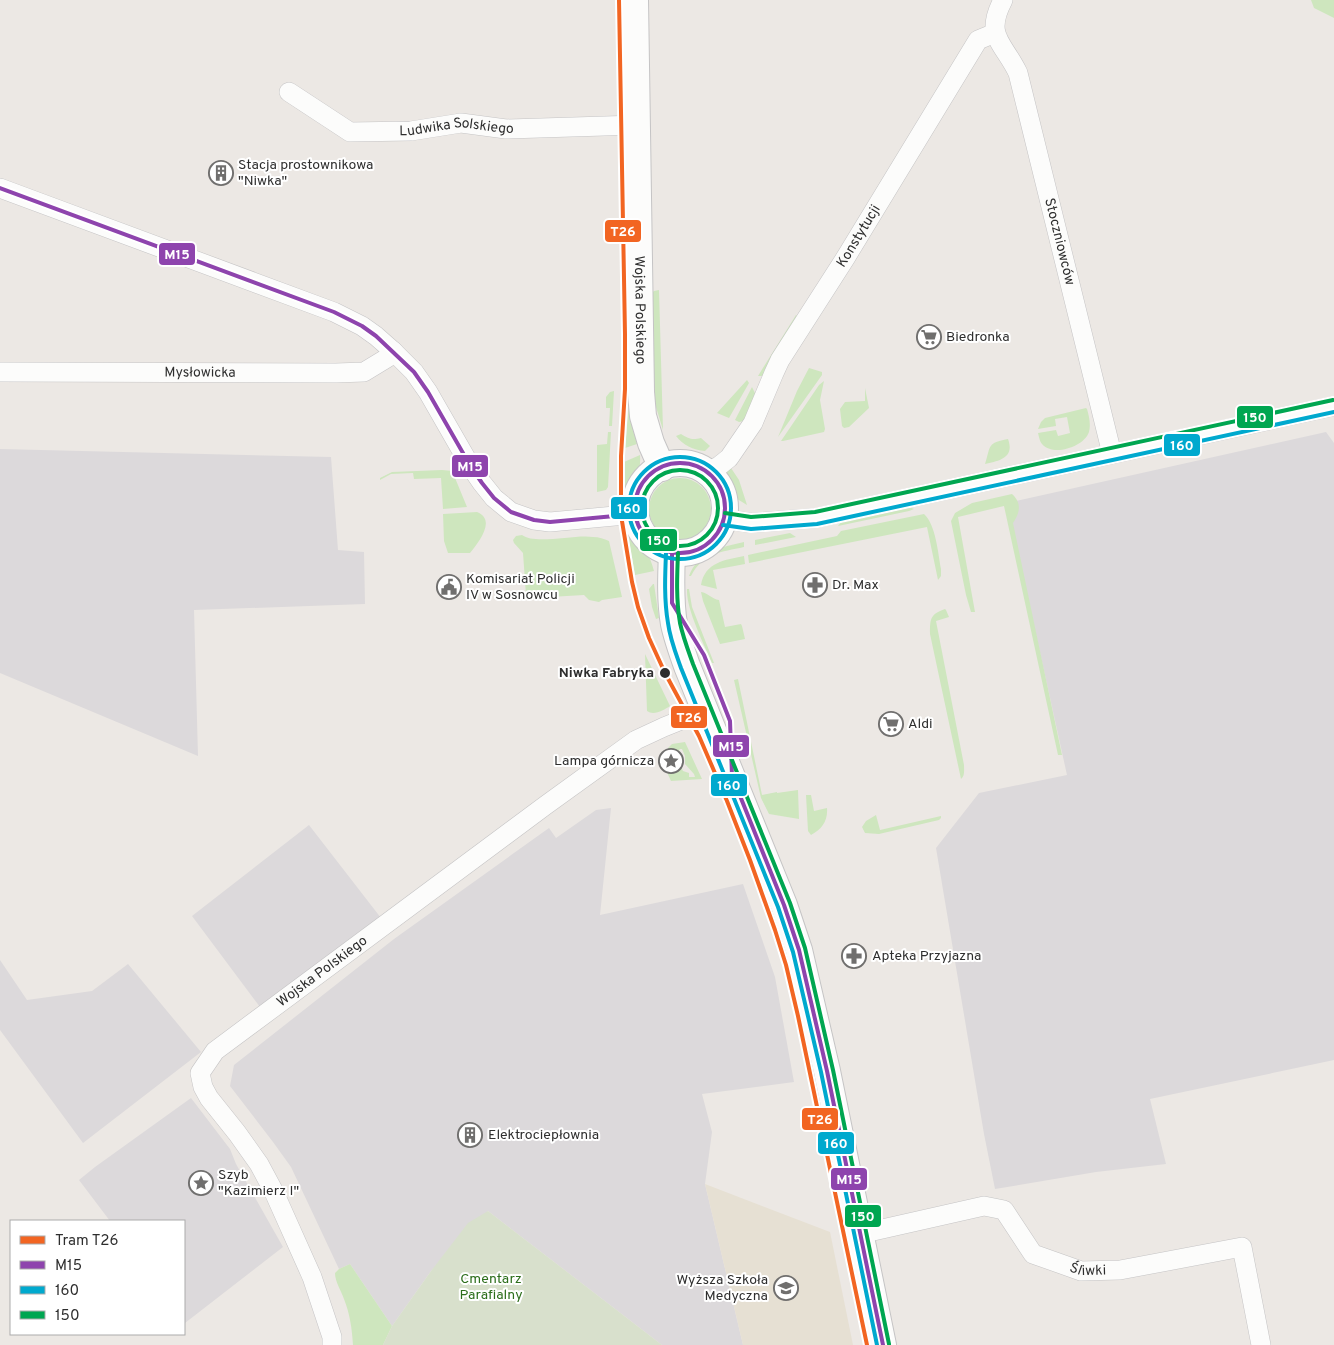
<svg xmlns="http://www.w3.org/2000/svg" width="1334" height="1345" font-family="Overpass,sans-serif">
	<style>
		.industrial { fill: #dcd9db }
		.education { fill: #e6e0d3 }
		.green { fill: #cee6be; fill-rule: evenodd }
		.cemetery { fill: #d8e0cc }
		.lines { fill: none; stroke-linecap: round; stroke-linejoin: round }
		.minor-casing { stroke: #c5c4c5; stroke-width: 20 }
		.secondary-casing { stroke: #c5c4c5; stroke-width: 28 }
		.minor { stroke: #fcfcfb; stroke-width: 19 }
		.secondary { stroke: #fcfcfb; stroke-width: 26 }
		.bus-1-casing { stroke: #fff; stroke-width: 8 }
		.bus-2-casing { stroke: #fff; stroke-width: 8 }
		.bus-3-casing { stroke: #fff; stroke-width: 8 }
		.bus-1 { stroke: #8e44ad; stroke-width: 4 }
		.bus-2 { stroke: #00a9ce; stroke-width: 4 }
		.bus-3 { stroke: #00a651; stroke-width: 4 }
		.tram-1-casing { stroke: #fff; stroke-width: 8 }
		.tram-1 { stroke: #f26522; stroke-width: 4 }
		.stop-dot { fill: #2e2e2e; stroke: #fff; stroke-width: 2 }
		.labels { text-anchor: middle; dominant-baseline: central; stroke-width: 4; stroke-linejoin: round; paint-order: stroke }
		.street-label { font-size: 14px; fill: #2e2e2e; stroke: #fff }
		.poi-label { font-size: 14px; fill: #2e2e2e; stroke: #fff; text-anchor: start }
		.stop-label { font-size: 14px; font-weight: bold; fill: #2e2e2e; stroke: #fff; text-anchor: end }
		.park-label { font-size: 14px; fill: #2c6e1b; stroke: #fff }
		.line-badge { stroke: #fff; stroke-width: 2 }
		.badge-label { font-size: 14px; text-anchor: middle; font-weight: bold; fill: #fff }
	</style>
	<rect width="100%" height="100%" fill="#ece8e4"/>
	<!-- industrial -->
	<path class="industrial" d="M1326,432L1334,443V1060L1150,1099L1166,1164L1096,1172L995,1189L984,1134L936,848L979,793L1067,775L1007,503Z
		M0,449L331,457L338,550L364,552L365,604L194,610L198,756L0,673Z
		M611,808L600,915L743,884L775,977L794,1082L702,1094L712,1132L705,1184L743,1345H662L488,1211L431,1271L392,1326L350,1264L339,1269L291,1167L273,1142L230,1086L234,1065L394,939L549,828L556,838L596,810Z
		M309,825L381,918L260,1007L192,916Z
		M0,960L27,1000L92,991L128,964L201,1052L83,1143L0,1030Z
		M191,1098L230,1149L236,1164L283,1247L185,1323L184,1321V1221H110L79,1180L95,1167Z"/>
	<!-- education -->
	<path class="education" d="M705,1184L830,1232L853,1345H743Z"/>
	<!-- green -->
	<path class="green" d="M1311,0H1334V18L1314,8Z
		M659,290L663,430L656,407L652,392V293L654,291Z
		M796,315L798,317L763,376H758Z
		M809,368L822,372V375L778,437L797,391Z
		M747,380L749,383L729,418L717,413Z
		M824,381L820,400L825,429L824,432L783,441H781L819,385Z
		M752,387L756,395L744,421L739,422L735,420Z
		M865,388L869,408L849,427L844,428L842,426L840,409L845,402L865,401Z
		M614,391L612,426H609L610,408H606V397L610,392Z
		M630,392L632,422L637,444L625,448Z
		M1086,408L1087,409C1089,416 1091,424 1089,432C1084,447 1053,457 1042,444C1040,442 1039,437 1038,433L1056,430L1058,436L1070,433L1067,417L1055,419L1056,426L1038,429L1041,422L1045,418Z
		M608,432H611L608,487L606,490L597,492V445L607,444Z
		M681,434C689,439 692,440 701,438L710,446L705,451C693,450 683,445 676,436Z
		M1008,439C1015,458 999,461 985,464C991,445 987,443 1008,439Z
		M640,455C641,471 637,484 624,493V462Z
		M731,468L739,480L747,505L734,497L721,475Z
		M442,470L453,471V473L467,507L443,509L441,478L414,479L413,473L391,474L380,480V478L392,472Z
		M649 509a31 31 0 1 1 62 0a31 31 0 1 1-62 0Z
		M1012,494C1022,503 1020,513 1013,523L1062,755H1058L1004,506L958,517L975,612H971L966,595L951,521L955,513L972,503Z
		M909,507L914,509L909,511L838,526L841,522Z
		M477,512C497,520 478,543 470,553H448L444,541L443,514Z
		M924,514C936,525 938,553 941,569V576L938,580L927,527L749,563L748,555L837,536L841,531Z
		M790,533L796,537L755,545V540Z
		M522,535C535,545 576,534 593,537C599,537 604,539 609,541L622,597L602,600L599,602L589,600L584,595L550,597L546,595L528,597L526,595L523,553L514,543L513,540L516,536Z
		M628,535C643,543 650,555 654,571L635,575Z
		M744,542V547C721,552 703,553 691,576H689C698,552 721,547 744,542Z
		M744,556L745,564L713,570L717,589L701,585C705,562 725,560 744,556Z
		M653,584H654L659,618L656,619L652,607L649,589Z
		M687,589H689L692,607L714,663H712C704,644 686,609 687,589Z
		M701,592C708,593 712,599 719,600L725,627L741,624L742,626L745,639L720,644L703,601Z
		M945,609L946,610L949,617L936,621L964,765C964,770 965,776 961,779L930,634C930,619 930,614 945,609Z
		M645,654L670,706C664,710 654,716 647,711Z
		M738,679L762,795L777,792V793L798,790L799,819L769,814L761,798L734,680Z
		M685,742L702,779L671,781L665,768V767C673,771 675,766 680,764H679L677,756L669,751L668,748L672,744ZM680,749H682L685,756V764L694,774L695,777H689V773L683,771L682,769V759L679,750Z
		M806,795H811L814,811L827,808C828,821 822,829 811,835L808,831Z
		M876,815L880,830L941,816V818L939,820L879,834L865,833L862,827L866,821Z
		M350,1264L392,1326L383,1345H353C352,1329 350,1314 344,1299C341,1290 335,1282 335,1273L339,1269Z"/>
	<!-- cemetery -->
	<path class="cemetery" d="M488,1211L662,1345H383L392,1326L431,1271L468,1223Z"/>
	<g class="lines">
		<defs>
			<g id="minor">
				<path id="s1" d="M1003,0C984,36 1003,42 1018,73L1112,454"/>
				<path id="s2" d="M289,92L350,132L411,131L461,123L506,129L637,125"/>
				<path d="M0,188L334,312L362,326L376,336L393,351L414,372L428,392L471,467L482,483L494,498L511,512L534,520L550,522L636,514"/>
				<path id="s3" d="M0,372L336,373L364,372L387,358L393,351"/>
				<path id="s4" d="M707,472L719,466L729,458L753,423L774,373L780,360L846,257L978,40L995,33"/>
				<path d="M724,519L751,523L816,518L1334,406"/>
				<path id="s5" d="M860,1234L984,1206L1004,1210L1033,1254L1081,1271L1120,1270L1242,1247L1261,1345"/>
				<path id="s6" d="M332,1345V1337L312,1277L274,1192L259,1164L237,1133L209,1098L203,1087L200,1073L215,1051L546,805L636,740L664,727L706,710"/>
			</g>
			<g id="secondary">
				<path id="s7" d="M635,0L641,392L643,416L651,443L662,468"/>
				<circle cx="680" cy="508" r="45"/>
				<path d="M672,553C671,576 670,601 674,624C677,638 682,652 687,666L784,905L799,950L827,1071L883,1345"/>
			</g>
		</defs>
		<!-- minor casing -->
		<use href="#minor" class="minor-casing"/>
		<!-- secondary casing -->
		<use href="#secondary" class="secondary-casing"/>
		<!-- minor -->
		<use href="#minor" class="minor"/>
		<!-- secondary -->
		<use href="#secondary" class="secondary"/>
		<defs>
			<path id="bus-1" d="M0,188L334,312L362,326L376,336L414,372L428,392L471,467L482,483L494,498L511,512L534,520L550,522L636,514
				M635 508a45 45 0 1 1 90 0a45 45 0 1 1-90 0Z
				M672,553V603L704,655L730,721L732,776L784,905L799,950L827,1071L883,1345"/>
			<path id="bus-2" d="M629 508a51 51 0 1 1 102 0a51 51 0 1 1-102 0Z
				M723,525L751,529L817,524L1334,412
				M666,553C665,576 664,600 668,623C670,639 676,654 681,668L778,907L793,952L821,1072L877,1345"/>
			<path id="bus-3" d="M642 508a38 38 0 1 1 76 0a38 38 0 1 1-76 0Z
				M725,513L751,517L815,512L1333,400
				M678,553C677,576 676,600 680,623C683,637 688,650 693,664L790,903L805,948L833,1070L889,1344"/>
		</defs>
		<!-- bus-1 casing -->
		<use href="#bus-1" class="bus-1-casing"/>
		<!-- bus-2 casing -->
		<use href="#bus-2" class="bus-2-casing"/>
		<!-- bus-3 casing -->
		<use href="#bus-3" class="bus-3-casing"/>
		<!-- bus-1 -->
		<use href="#bus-1" class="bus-1"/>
		<!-- bus-2 -->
		<use href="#bus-2" class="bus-2"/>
		<!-- bus-3 -->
		<use href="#bus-3" class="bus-3"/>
		<defs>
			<path id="tram-1" d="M619,0L625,334V389L621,456V515L632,582L638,607L649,638L665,673L699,736L727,801L750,860L775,930L786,965L798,1016L867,1345"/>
		</defs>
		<!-- tram-1 casing -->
		<use href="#tram-1" class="tram-1-casing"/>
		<!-- tram-1 -->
		<use href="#tram-1" class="tram-1"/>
	</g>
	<!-- icons -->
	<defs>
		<symbol id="building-ring" viewBox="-11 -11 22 22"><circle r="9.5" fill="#fff" stroke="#706f6e" stroke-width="1.5"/><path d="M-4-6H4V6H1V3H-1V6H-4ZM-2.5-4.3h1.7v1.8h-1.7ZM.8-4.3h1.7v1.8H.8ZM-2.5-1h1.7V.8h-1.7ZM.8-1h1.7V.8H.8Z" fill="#706f6e"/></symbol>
		<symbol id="supermarket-ring" viewBox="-11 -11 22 22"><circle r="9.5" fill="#fff" stroke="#706f6e" stroke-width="1.5"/><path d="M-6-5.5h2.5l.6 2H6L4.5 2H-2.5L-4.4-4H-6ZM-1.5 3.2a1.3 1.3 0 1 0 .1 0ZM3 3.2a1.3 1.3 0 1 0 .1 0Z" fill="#706f6e"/></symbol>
		<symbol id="pharmacy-ring" viewBox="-11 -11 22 22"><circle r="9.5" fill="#fff" stroke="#706f6e" stroke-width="1.5"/><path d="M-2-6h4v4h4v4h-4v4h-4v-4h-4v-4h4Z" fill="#706f6e"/></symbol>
		<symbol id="civic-ring" viewBox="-11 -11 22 22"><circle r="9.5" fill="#fff" stroke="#706f6e" stroke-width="1.5"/><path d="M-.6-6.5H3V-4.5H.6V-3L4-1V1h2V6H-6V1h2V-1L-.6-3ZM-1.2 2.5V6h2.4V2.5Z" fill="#706f6e"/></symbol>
		<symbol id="sight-ring" viewBox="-11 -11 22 22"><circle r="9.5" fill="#fff" stroke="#706f6e" stroke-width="1.5"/><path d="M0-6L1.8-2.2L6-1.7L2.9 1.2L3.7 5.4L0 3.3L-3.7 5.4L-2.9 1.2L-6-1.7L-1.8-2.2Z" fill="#706f6e"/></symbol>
		<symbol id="university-ring" viewBox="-11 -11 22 22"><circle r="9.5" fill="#fff" stroke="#706f6e" stroke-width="1.5"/><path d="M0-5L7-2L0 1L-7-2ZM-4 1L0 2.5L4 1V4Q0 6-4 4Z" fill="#706f6e"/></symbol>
	</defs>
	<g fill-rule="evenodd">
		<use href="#building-ring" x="207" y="159" width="28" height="28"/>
		<use href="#supermarket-ring" x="915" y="323" width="28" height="28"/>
		<use href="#pharmacy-ring" x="801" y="571" width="28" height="28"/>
		<use href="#civic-ring" x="435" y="573" width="28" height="28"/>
		<use href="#supermarket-ring" x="877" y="710" width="28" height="28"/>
		<use href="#sight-ring" x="657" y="747" width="28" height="28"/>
		<use href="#pharmacy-ring" x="840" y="942" width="28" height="28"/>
		<use href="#building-ring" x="456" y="1121" width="28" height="28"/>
		<use href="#sight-ring" x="187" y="1169" width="28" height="28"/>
		<use href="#university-ring" x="772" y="1274" width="28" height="28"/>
	</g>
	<!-- markers -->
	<circle class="stop-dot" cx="665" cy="673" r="6"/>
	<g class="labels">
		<!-- street labels -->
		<g class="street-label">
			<text stroke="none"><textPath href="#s2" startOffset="180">Ludwika Solskiego</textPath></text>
			<text stroke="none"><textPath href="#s4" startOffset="284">Konstytucji</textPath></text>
			<text stroke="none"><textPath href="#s1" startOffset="254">Stoczniowców</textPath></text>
			<text stroke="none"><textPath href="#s7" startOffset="310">Wojska Polskiego</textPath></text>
			<text stroke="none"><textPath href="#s3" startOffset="200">Mysłowicka</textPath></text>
			<text stroke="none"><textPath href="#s6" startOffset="466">Wojska Polskiego</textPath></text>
			<text stroke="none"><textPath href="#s5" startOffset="258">Śliwki</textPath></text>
		</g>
		<!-- poi labels -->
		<g class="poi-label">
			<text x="238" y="165">Stacja prostownikowa<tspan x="238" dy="16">"Niwka"</tspan></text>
			<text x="946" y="337">Biedronka</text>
			<text x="466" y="579">Komisariat Policji<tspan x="466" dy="16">IV w Sosnowcu</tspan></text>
			<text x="832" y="585">Dr. Max</text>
			<text x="908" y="724">Aldi</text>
			<text x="654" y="761" text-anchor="end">Lampa górnicza</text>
			<text x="872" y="956">Apteka Przyjazna</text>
			<text x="488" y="1135">Elektrociepłownia</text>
			<text x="218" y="1175">Szyb<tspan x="218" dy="16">"Kazimierz I"</tspan></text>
			<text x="768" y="1280" text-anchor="end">Wyższa Szkoła<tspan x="768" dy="16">Medyczna</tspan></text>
		</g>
		<!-- stop labels -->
		<g class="stop-label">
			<text x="654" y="673">Niwka Fabryka</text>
		</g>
		<!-- park labels -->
		<g class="park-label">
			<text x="491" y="1279">Cmentarz<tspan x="491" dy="16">Parafialny</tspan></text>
		</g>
	</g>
	<g class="line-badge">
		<rect x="604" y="219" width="38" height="24" rx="5" fill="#f26522"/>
		<rect x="158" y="242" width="38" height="24" rx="5" fill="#8e44ad"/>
		<rect x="1236" y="405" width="38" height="24" rx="5" fill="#00a651"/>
		<rect x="1163" y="433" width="38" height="24" rx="5" fill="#00a9ce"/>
		<rect x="451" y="454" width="38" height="24" rx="5" fill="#8e44ad"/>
		<rect x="610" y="496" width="38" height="24" rx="5" fill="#00a9ce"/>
		<rect x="639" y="528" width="39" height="24" rx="5" fill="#00a651"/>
		<rect x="670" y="705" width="38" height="24" rx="5" fill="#f26522"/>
		<rect x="712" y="734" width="38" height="24" rx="5" fill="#8e44ad"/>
		<rect x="710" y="773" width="38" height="24" rx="5" fill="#00a9ce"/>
		<rect x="801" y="1107" width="38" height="24" rx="5" fill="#f26522"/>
		<rect x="817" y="1131" width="38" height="24" rx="5" fill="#00a9ce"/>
		<rect x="830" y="1167" width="38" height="24" rx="5" fill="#8e44ad"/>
		<rect x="844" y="1204" width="38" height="24" rx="5" fill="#00a651"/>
	</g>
	<g class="badge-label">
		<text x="623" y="236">T26</text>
		<text x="177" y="259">M15</text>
		<text x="1255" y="422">150</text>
		<text x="1182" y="450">160</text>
		<text x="470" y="471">M15</text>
		<text x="629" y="513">160</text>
		<text x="659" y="545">150</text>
		<text x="689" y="722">T26</text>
		<text x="731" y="751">M15</text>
		<text x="729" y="790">160</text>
		<text x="820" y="1124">T26</text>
		<text x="836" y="1148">160</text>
		<text x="849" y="1184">M15</text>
		<text x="863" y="1221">150</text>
	</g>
	<!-- legend -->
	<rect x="10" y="1220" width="175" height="115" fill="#ffffff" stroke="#ababab"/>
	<rect x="20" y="1236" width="25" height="8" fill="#f26522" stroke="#ababab"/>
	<text x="55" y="1245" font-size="15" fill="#2e2e2e">Tram T26</text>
	<rect x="20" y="1261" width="25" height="8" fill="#8e44ad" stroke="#ababab"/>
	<text x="55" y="1270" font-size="15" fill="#2e2e2e">M15</text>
	<rect x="20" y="1286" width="25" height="8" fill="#00a9ce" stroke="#ababab"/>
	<text x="55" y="1295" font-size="15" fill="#2e2e2e">160</text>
	<rect x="20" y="1311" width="25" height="8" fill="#00a651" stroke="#ababab"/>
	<text x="55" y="1320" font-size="15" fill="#2e2e2e">150</text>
</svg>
